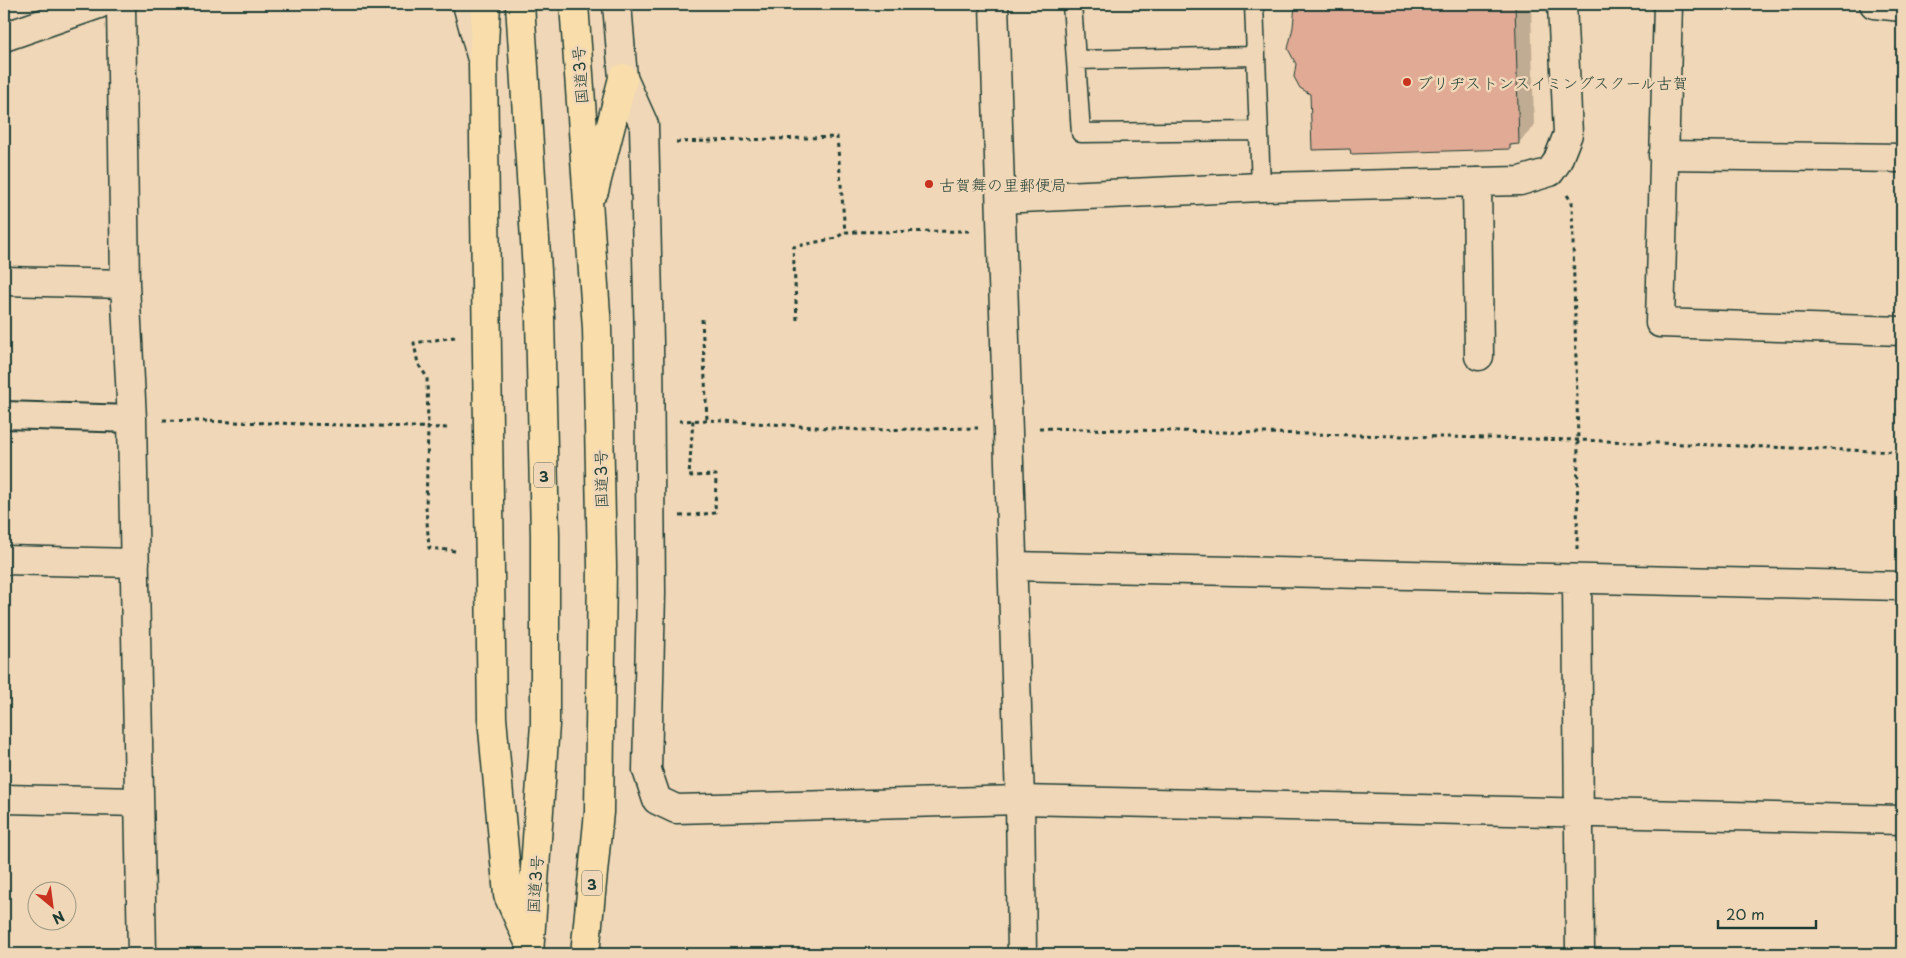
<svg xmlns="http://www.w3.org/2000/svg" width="1906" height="958" font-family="'Playpen Sans','Klee One',sans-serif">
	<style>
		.shadow { fill: #0003 }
		.building { fill: #e0aa95; stroke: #1f3d34 }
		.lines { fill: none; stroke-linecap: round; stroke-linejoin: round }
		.service-casing { stroke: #1f3d34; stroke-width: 21 }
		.pedestrian-casing { stroke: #1f3d34; stroke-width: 30 }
		.minor-casing { stroke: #1f3d34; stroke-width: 31 }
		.tertiary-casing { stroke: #1f3d34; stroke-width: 31 }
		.trunk-casing { stroke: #1f3d34; stroke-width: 31 }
		.path { stroke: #1f3d34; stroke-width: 3; stroke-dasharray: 4 4; stroke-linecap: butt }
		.service { stroke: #f0d7b7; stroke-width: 18 }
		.pedestrian { stroke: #f0d7b7; stroke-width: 26 }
		.minor { stroke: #f0d7b7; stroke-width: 28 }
		.tertiary { stroke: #f0d7b7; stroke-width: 28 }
		.trunk { stroke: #f9deab; stroke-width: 28 }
		.poi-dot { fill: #c8321e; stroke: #f0d7b7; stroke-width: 2 }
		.labels { text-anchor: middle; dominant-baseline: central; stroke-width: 5; stroke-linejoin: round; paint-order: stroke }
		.shield { fill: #f0d7b7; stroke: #5e6b5b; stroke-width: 1 }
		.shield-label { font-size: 15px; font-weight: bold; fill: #1f3d34 }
		.street-label { font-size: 16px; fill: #1f3d34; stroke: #f0d7b7 }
		.poi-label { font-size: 16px; fill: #1f3d34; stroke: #f0d7b7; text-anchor: start }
	</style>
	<rect width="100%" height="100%" fill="#f0d7b7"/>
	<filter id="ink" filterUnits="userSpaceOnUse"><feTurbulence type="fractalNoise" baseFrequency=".02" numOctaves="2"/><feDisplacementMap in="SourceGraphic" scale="10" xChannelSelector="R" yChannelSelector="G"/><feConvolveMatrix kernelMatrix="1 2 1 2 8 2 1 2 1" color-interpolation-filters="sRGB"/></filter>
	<g filter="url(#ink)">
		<!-- shadow -->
		<path class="shadow" d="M1298,4H1531L1534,127L1518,143H1514L1509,148L1351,147L1311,93L1294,27L1296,6Z"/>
		<!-- building -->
		<path class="building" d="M1297,4H1515L1519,144L1510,145V149L1351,154L1350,149L1312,150L1310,94L1300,88L1294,77L1296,64L1288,49L1293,27L1295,5Z"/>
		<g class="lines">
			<defs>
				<path id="service" d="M1072,4L1076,60L1256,56
					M1254,4L1261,187
					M1076,60L1081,133L1259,131"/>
				<path id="pedestrian" d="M4,415L132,419"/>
				<path id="minor" d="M121,4L125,284L132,419L142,954
					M467,4L481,56
					M617,4L623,78L644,125L649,343L651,593L647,770L657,800L676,809L1020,800L1902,820
					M1668,4L1660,323L1902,331
					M1874,4L1902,7
					M4,37L99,4
					M1663,155L1902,158
					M1477,182L1479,356
					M1001,199L1261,187L1520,181L1550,172L1557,162L1568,134L1562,4
					M4,281L125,284
					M4,560L135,563
					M1012,566L1902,586
					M1577,580L1580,954
					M4,799L139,802"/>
				<path id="tertiary" d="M994,4L1020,800L1022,954"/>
				<path id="trunk" d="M486,4L483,64L492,718L508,895L529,942
					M520,4L540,318L545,536V724L529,954
					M574,4L597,328L602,566L599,812L585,954
					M594,191L623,78"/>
			</defs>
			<!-- service casing -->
			<use href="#service" class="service-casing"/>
			<!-- pedestrian casing -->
			<use href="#pedestrian" class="pedestrian-casing"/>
			<!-- minor casing -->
			<use href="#minor" class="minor-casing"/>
			<!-- tertiary casing -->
			<use href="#tertiary" class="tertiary-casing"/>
			<!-- trunk casing -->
			<use href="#trunk" class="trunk-casing"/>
			<!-- path -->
			<path class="path" d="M676,142L837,137L845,232
				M1567,195L1572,202L1578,440L1577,549
				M702,319L707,420
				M797,320L793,247L836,238L845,232L972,231
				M455,337L414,343L418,364L427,377L428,428L426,508L429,548L456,551
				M163,420L448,428
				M679,421L707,420L863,430L978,428
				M1039,428L1578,440L1902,452
				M680,516L715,513L716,475L689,476L693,420"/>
			<!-- service -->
			<use href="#service" class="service"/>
			<!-- pedestrian -->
			<use href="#pedestrian" class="pedestrian"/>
			<!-- minor -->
			<use href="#minor" class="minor"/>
			<!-- tertiary -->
			<use href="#tertiary" class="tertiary"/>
			<!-- trunk -->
			<use href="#trunk" class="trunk"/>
		</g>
	</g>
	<!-- markers -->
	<g class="poi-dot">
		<circle cx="1407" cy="82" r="5"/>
		<circle cx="929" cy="184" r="5"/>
	</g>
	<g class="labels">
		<!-- shield labels -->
		<g class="shield">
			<rect x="534" y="462.5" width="20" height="25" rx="4"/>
			<rect x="582" y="870.5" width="20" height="25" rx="4"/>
		</g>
		<g class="shield-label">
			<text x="544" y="475">3</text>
			<text x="592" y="883">3</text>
		</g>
		<!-- street labels -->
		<g class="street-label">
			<text transform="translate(579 75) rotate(-94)">国道3号</text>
			<text transform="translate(600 479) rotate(-91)">国道3号</text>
			<text transform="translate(534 884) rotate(-86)">国道3号</text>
		</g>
		<!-- poi labels -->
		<g class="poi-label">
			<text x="1417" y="82">ブリヂストンスイミングスクール古賀</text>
			<text x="939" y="184">古賀舞の里郵便局</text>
		</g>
	</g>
	<!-- margin -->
	<rect width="1906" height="958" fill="none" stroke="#f0d7b7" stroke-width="20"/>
	<rect x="10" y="10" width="1886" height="938" fill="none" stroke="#1f3d34" stroke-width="2" filter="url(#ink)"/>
	<!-- north arrow -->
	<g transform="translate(52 906) rotate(151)"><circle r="24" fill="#f0d7b7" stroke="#9c9983"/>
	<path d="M0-4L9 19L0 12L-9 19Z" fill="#c8321e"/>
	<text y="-8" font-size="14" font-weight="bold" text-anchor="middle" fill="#1f3d34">N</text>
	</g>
	<!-- scale -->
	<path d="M1718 920v8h98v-8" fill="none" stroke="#1f3d34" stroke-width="2.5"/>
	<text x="1726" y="920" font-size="15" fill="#1f3d34" stroke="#f0d7b7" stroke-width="4" paint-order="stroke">20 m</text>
</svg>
